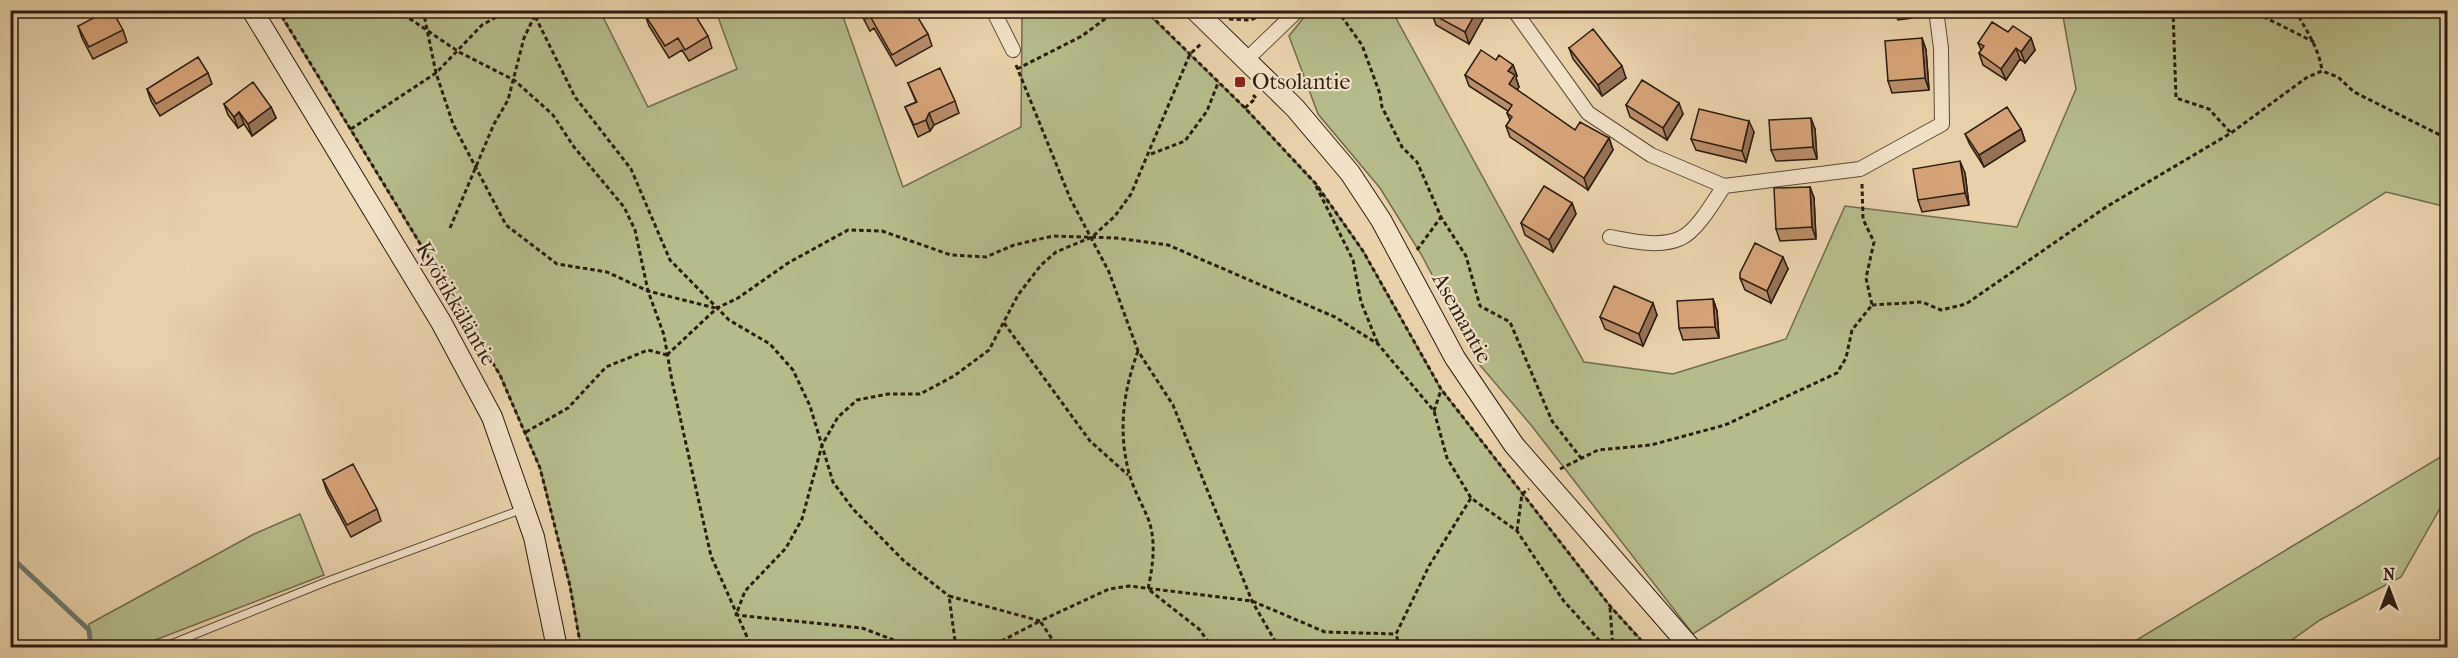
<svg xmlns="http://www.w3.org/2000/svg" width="2458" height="658" font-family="'IM FELL French Canon',serif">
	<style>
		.green { fill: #b5bc89; stroke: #706c4e; stroke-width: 1.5 }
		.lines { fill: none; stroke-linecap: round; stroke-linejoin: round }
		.stream { stroke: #6c796e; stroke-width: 5 }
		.lane-casing { stroke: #5a4a38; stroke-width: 9 }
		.street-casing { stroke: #5a4a38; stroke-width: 16 }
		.secondary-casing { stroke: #2b1d12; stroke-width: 22 }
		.path { stroke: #2b1d12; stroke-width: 3; stroke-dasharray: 4.5 3; stroke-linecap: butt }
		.lane { stroke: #f1e2c8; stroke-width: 7 }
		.street { stroke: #f1e2c8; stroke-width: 14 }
		.secondary { stroke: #f1e2c8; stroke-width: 20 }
		.wall { fill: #b98d68; stroke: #2b1d12; stroke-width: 1.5 }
		.shaded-wall { fill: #967355; stroke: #2b1d12; stroke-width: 1.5 }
		.building { fill: #d7a479; stroke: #2b1d12; stroke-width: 1.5 }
		.poi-dot { fill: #8f2418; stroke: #f1e2c8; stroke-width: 2 }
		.labels { text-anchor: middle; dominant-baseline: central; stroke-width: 4.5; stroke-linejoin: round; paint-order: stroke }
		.poi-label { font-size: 22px; fill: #2b1d12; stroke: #f1e2c8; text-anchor: start }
		.street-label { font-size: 22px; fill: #2b1d12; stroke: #f1e2c8 }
	</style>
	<rect width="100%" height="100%" fill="#e9d2aa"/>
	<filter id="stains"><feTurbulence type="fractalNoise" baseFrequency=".00333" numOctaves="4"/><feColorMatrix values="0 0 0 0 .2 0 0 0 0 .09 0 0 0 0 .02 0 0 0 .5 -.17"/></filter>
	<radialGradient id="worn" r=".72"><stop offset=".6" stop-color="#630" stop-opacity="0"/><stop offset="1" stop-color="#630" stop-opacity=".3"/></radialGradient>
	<!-- green -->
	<path class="green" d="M278,11H600L648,107L737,69L718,17L731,11H841L903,187L1021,127L1022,18L1018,11H1145L1245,108L1316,184L1363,251L1441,389L1610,606L1648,647H581L570,586L540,468L500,375Z
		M1309,11H1392L1584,362L1673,374L1786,339L1845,206L2017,227L2076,89L2062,11H2447V207L2386,192L1693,634L1531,425L1479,364L1421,254L1380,188L1318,114L1289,36Z
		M2447,453V496L2401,577L2320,620L2282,647H2125Z
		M300,514L324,575L137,647H89V624L254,534Z"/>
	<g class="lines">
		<!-- stream -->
		<path class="stream" d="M10,556L89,630L91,648"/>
		<defs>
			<path id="lane" d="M161,648L328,581L523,509"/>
			<path id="street" d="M993,10L1013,50
				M1514,10L1588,113L1651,155L1724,186L1860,169L1942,124L1941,48L1936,10
				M1246,60L1298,10
				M1610,237C1632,241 1660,248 1681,238C1697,231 1714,201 1724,186"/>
			<path id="secondary" d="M252,10L441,322L492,417L534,537L557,648
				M1195,10L1295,108L1350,173L1381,220L1455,358L1514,445L1691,648"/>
		</defs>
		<!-- lane casing -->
		<use href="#lane" class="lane-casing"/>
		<!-- street casing -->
		<use href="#street" class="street-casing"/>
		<!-- secondary casing -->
		<use href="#secondary" class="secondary-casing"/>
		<!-- path -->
		<path class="path" d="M278,10L500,375L540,468L570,586L581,648
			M397,10L459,52L514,80L553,115L574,147L624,207L635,230L648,291L664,335L672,381L711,556L752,648
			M423,10L436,73L453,124L506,225L557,264L607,272L648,291L715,308
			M532,10L575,97L631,169L670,260L729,320L770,344L793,370L810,406L833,482L853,509L904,561L949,596
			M1145,10L1245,108L1316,184L1363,251L1441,389L1610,606L1648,648
			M1337,10L1362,45L1380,94L1382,107L1402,147L1417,162L1441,217L1466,256L1480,306L1510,322L1552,421L1581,458
			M2173,10L2176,98L2209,109L2230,132
			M2250,10L2314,42
			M2295,10C2306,30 2319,48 2322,71
			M1229,19L1250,20L1272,12
			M1016,65L1070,198L1109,272L1138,351L1173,405L1252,601L1279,648
			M1017,69L1082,36L1117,10
			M1245,108L1256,98L1253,95
			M351,129L436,73L482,25L509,10
			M1151,154L1185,141L1207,111L1218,83
			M1862,184L1863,219L1874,242L1866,278L1872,305
			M1316,186L1353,260L1361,302L1378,344
			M450,228L494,124L508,100L524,38L534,17
			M1417,250L1441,217
			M1872,305L1922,302L1941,310L1966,304L2106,207L2231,133L2306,78L2322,71L2338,77L2354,92L2448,139
			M1004,323L1090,441L1128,475
			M1138,351C1123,392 1118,431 1129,473C1133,488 1141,502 1147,516C1157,539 1153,565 1148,589L1199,629L1213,648
			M667,355L717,308L738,298L788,263L848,230L882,231L951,255L986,257L1014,245L1053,236L1116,238L1168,245L1335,317L1378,344L1434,411L1447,458L1471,498L1517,531L1563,600L1606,648
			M1434,411L1441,390
			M526,432L568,408L606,367L648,350L667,355
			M1560,469L1598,450L1651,445L1725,425L1837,373L1846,358L1852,330L1872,305
			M1517,531L1522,494L1529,489
			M1610,608L1613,648
			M915,648L862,628L736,615L745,591L786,548L802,519L822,445L838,417L857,400L888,394H920L954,376L989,350L1018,295L1041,265L1056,252L1092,237L1115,216L1131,194L1190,54L1202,43
			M956,648L949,596L1040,621L1109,589L1129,586L1252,601L1325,632L1396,634
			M988,648L1040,621L1058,648
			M1400,648L1396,634L1429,566L1471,498"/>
		<!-- lane -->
		<use href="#lane" class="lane"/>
		<!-- street -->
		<use href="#street" class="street"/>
		<!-- secondary -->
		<use href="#secondary" class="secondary"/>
	</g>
	<!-- wall -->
	<path class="wall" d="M859,10H909L928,34L932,46L896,66L874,28L870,31Z
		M1531,10H1542L1533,15Z
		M1883,10H1914L1911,11L1912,18L1898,20L1895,13L1884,14Z
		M1432,14L1485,15L1469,44L1436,25Z
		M645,15L708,36L712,48L689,61L682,50L669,58L649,26Z
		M78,26L123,30L127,42L93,59L82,38Z
		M2008,32L2031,38L2035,50L2025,63L2020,59L2006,80L1983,65L1979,53L1981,50L1978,43Z
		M1922,38L1926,50L1929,90L1892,93L1888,81Z
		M1569,48L1626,78L1602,96L1573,59Z
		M1496,60L1513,65L1517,76L1516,78L1519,87L1517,90L1575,130L1609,138L1613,150L1588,190L1510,137L1506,126L1510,120L1507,113L1508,111L1469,86L1465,75Z
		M208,73L212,84L160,116L151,101L147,89Z
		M908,83L955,101L959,113L934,125L930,131L918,137L905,107L916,102Z
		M224,104L271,107L276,118L252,136L244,124L238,128L228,115Z
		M1626,105L1683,114L1667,140L1630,117Z
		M1815,129L1817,159L1776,161L1771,150Z
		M2021,129L2025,141L1984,167L1970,145L1965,134Z
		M1754,132L1746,162L1696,150L1691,139Z
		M1965,173L1969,205L1922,212L1918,200Z
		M1810,187L1814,198L1816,239L1780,241L1776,229Z
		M1572,203L1576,214L1553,252L1525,235L1521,223Z
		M1788,269L1771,303L1745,290L1740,278Z
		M1713,299L1717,311L1719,338L1683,340L1679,328Z
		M1657,315L1643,346L1605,329L1600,317Z
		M323,480L377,509L381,521L351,537L327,492Z"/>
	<!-- shaded-wall -->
	<path class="shaded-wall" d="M1477,10H1483L1485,15L1469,44L1465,32Z
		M1922,38L1926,50L1929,90L1925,78Z
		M2031,38L2035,50L2025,63L2021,52Z
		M2016,48L2020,59L2006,80L2001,69Z
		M1513,65L1517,76L1516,78L1519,87L1513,96L1509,84L1508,71Z
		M1622,66L1626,78L1602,96L1598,85Z
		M1679,103L1683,114L1667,140L1663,128Z
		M271,107L276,118L252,136L248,124Z
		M239,112L244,124L238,128L234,117Z
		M929,113L934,125L930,131L926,120Z
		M1811,118L1815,129L1817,159L1813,147Z
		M1749,121L1754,132L1746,162L1742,151Z
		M2021,129L2025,141L1984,167L1979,155Z
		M1609,138L1613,150L1588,190L1584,178Z
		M1960,161L1965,173L1969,205L1965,193Z
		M1810,187L1814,198L1816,239L1812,227Z
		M1572,203L1576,214L1553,252L1549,240Z
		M1783,257L1788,269L1771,303L1767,291Z
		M1713,299L1717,311L1719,338L1715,327Z
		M1653,303L1657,315L1643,346L1639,334Z"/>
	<!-- building -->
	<path class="building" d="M109,10H112L123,30L89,47L78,26Z
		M652,10H692L708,36L685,50L678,38L665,46L645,15Z
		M861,10H909L910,13L914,11L928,34L892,55L870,16L866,19Z
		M1434,10H1477L1465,32L1432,14Z
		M1992,22L2008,32L2013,26L2031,38L2021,52L2016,48L2001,69L1979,53L1984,46L1978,43Z
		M1593,29L1622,66L1598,85L1569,48Z
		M1922,38L1925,78L1888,81L1885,41Z
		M1481,50L1496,60L1499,55L1513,65L1508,71L1515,75L1509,84L1575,130L1580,122L1609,138L1584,178L1506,126L1512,117L1507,113L1512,105L1465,75Z
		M198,57L208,73L156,104L147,89Z
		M940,68L955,101L929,113L926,120L914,125L905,107L917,102L908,83Z
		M1642,80L1679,103L1663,128L1626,105Z
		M253,82L271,107L248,124L239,112L234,117L224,104Z
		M2007,107L2021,129L1979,155L1965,134Z
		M1699,109L1749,121L1742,151L1691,139Z
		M1811,118L1813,147L1771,150L1769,120Z
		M1960,161L1965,193L1918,200L1913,169Z
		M1544,186L1572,203L1549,240L1521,223Z
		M1810,187L1812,227L1776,229L1774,188Z
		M1755,243L1783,257L1767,291L1740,278V273Z
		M1614,286L1653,303L1639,334L1600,317Z
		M1713,299L1715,327L1679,328L1677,301Z
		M353,464L377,509L347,525L323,480Z"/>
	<!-- markers -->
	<rect class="poi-dot" x="1234" y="76" width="12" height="12" rx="3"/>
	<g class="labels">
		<!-- poi labels -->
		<g class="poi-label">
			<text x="1252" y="82">Otsolantie</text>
		</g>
		<!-- street labels -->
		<g class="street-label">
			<text transform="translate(456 304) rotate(60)">Kyötikkäläntie</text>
			<text transform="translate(1462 318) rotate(61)">Asemantie</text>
		</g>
	</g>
	<!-- margin -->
	<rect width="2458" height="658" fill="none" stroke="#e9d2aa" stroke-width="36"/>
	<rect x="12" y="12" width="2434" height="634" fill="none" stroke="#2b1d12" stroke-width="3"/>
	<rect x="18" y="18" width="2422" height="622" fill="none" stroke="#2b1d12" stroke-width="1.5"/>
	<!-- north arrow -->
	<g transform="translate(2389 589)" stroke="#f1e2c8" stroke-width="4.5" paint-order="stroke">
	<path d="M0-4.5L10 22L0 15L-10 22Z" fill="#2b1d12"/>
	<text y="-9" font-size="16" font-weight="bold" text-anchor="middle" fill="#2b1d12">N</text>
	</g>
	<rect width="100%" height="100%" filter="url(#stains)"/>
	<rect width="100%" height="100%" fill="url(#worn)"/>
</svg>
